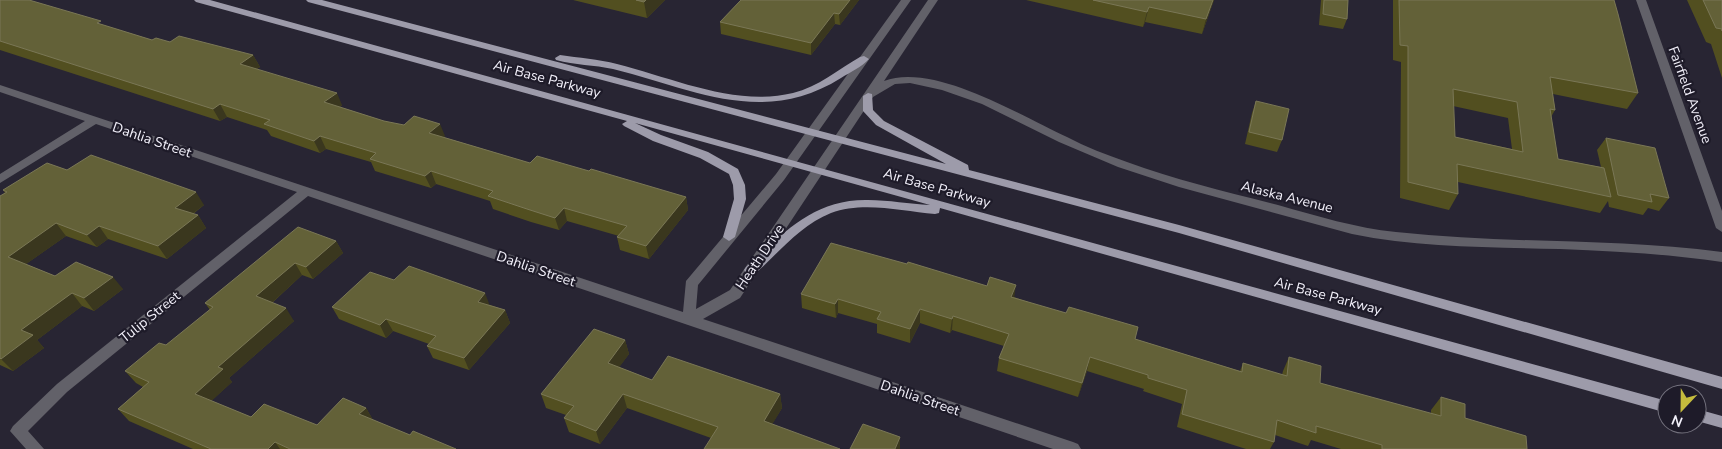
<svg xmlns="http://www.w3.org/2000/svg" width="1722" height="449" font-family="'Nunito Sans',sans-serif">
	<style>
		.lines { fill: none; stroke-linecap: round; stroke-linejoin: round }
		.minor { fill: #626169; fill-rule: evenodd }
		.major { fill: #9d9baa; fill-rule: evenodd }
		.wall { fill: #524f20; fill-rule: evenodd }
		.shaded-wall { fill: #3a371e }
		.building { fill: #636138; stroke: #7a7756; fill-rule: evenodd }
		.labels { text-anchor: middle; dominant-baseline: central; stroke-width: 4.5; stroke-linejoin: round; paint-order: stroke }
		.street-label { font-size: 14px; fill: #f3f1fb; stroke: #1e1b29 }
	</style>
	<rect width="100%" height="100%" fill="#282533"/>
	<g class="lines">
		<!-- minor -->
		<path class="minor" d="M901,0H911L784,180L698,285L696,309L730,290L928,0H938L884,81C934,62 1021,116 1067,137C1086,147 1107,155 1127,162C1176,180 1227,192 1278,205C1317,216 1356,228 1396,232C1505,244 1614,238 1722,252V262C1668,254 1614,251 1560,249C1490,247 1420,248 1352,234L1179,187L1118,167L1059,142L982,104L942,90L910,83L895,84L873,97L740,298L703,319L1073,442L1078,444L1081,449H1053L308,196L67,392L28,431L44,449H26L10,431L13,426L57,384L297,192L96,124L0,183V174L85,121L0,92V85L683,312L686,281L776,174Z
			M1636,0H1646L1722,211V232L1716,228Z"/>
		<!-- major -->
		<path class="major" d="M194,0H210L1667,401V413L940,208L939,213L935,214C902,211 863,201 831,213C801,225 779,252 756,273H746L744,270L746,267C784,233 813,199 868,200C889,200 909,204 930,205L635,123L661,135L708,152L738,169L745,185L746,199L735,237L729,241L723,237L734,199L733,185L729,174L700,158L653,141L624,126L622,124L627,121L196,2Z
			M306,0H322L946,164L876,125L863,111V96L868,93L872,94L873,110L884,121L968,165L969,170L1179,225L1722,377V389L1179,233L308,2Z
			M560,55C579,58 598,59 617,64C673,78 735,107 793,93C818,87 839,69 860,57L864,56L869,59C862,67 850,72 841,78C763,127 693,89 613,69C594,65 575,65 556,60L555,58Z
			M1697,409L1722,416V428L1697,421Z"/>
	</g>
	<!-- wall -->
	<path class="wall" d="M0,0L103,25L152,40L170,42L253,55L260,67L257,69L342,105L340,107L384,121L445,136L443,137L530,163L589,171L686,197L688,210L649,259L620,250L617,237L619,236L567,221L559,230L531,222L493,209L490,201L436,184L431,188L375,171L371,162L326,149L320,153L271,136L267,130L227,117L220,121L0,50Z
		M573,0H665L647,18Z
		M741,0H859L840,25L835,24L811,55L721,34L720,22Z
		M1026,0H1214L1202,34L1145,22L1143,27Z
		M1321,0H1348L1347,19L1343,29L1319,25Z
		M1393,0H1614L1638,93L1627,109L1553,94L1555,110L1551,117L1558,159L1601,167L1597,150L1606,138L1669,198L1659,211L1648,208L1643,215L1609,207L1608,201L1600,213L1458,182V194L1449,210L1400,198L1401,62L1393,60ZM1453,106L1508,118L1512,149L1455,137Z
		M1687,0H1722V78L1711,44L1706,42Z
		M1256,101L1282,140L1277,152L1245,144L1252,113Z
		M67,170L204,205L193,214L198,215L206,228L167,259L108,239L97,247L66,236L26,264L55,276L123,289L94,311L82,306L37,340L44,348L13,371L0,365V196L5,193L3,190Z
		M336,241L343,253L313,279L302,275L272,303L294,321L229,378L232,382L211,401L251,417L317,425L366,408L373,420L410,435L456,449H193L129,421L118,409L143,387L136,383L125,371L166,345L210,310L205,303Z
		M394,280L490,305L505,310L510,323L469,370L433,358L427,346L429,344L393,331L386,338L339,319L332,307Z
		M801,294L1014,297L1135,339L1240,371L1243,363L1282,375L1283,371L1289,357L1320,383L1431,414V410L1441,397L1465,418L1527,449H1341L1311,440L1308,446L1275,435L1274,442L1270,449H1246L1177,427L1182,404L1143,391L1144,389L1087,371L1078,397L997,371L999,358L1004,346L952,330L950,333L920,323L910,343L877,333V324L838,313L836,318L802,308Z
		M625,340L629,354L619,367L652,380L780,394L782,408L772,424L711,438L627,408L600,444L569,432L564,418L566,415L546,408L541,394Z"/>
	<!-- shaded-wall -->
	<path class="shaded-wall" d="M646,0H665L647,18L644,2Z
		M850,0H859L840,25L839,14Z
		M1213,0H1214L1202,34L1206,19Z
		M1149,7L1145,22L1143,27L1147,12Z
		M834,13L835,24L811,55V43Z
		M253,55L260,67L246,76L240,64Z
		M337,93L342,105L330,114L324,102Z
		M220,104L227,117L220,121L213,109Z
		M440,124L445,136L434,146L429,133Z
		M320,136L326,149L320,153L314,141Z
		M431,171L436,184L431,188L425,176Z
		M196,192L204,205L184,220L175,208Z
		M686,197L688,210L649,259L646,246Z
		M564,208L567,221L559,230L555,218Z
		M198,215L206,228L167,259L158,246Z
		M56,223L66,236L19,269L8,257Z
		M99,226L108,239L97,247L87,235Z
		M336,241L343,253L313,279L306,267Z
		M295,263L302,275L265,309L256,296Z
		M113,277L123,289L94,311L84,298Z
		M1016,285L1014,299L1011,297Z
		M72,293L82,306L37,340L44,348L13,371L1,359L21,330Z
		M485,293L490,306L478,302Z
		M838,299V313L836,318L835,304Z
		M286,308L294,321L229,378L232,382L205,407L195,394L218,367Z
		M920,309V323L910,343V329Z
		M505,310L510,323L469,370L464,358Z
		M953,316L952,330L950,333L952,319Z
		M386,319L393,331L386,338L380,325Z
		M625,340L629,354L612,377L608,363Z
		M1090,357L1087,371L1078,397L1082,383Z
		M623,394L627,408L600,444L596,431Z
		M780,394L782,408L766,435L764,421Z
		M366,408L373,420L359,414Z
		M900,437V449H895Z
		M275,442L280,449H268Z"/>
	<!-- building -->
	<path class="building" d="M0,0H29L101,21L97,23L152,40L156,38L170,42L179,36L253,55L240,64L337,93L324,102L384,121L404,125L414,116L440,124L429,133L530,163L537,156L589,171L591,169L686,197L646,246L617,237L627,226L564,208L555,218L527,209L488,196L493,191L431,171L425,176L370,159L376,153L320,136L314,141L264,124L270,120L220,104L213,109L0,41Z
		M636,0H646L644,2Z
		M741,0H850L839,14L834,13L811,43L720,22Z
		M1093,0H1213L1206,19L1149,7L1147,12Z
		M1324,0H1348L1347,19L1323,14Z
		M1399,0H1614L1618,14L1638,93L1550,77L1555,110L1550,109L1558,159L1604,168L1611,197L1457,164L1458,194L1408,182V46L1400,45ZM1453,89L1517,102L1523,152L1455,137Z
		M1703,0H1722V31V29L1716,28Z
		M1256,101L1289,109L1282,140L1249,132Z
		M1606,138L1655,148L1669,198L1650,194L1652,202L1618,195Z
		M91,155L196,192L175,208L198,215L158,246L99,226L87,235L56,223L8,257L55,276L76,262L113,277L84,298L72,293L21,330L33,335L1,359L0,358V196L7,192L3,190L47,163L67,170Z
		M298,227L336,241L306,267L295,263L256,296L286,308L218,367L223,369L195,394L251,417L264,404L317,425L343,398L366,408L359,414L410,435L413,431L456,449H290L275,442L268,449H211L118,409L149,382L125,371L159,343L166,345L213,307L205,303Z
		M831,243L907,264L908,262L987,286L990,277L1016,285L1011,297L1066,313L1069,307L1138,327L1135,339L1242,372L1243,363L1287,376L1289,357L1321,366L1320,383L1441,416V397L1465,404V418L1526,436L1527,449H1382V445L1316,426V433L1277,420L1274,442L1182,414L1187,390L1148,378V375L1090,357L1082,383L999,358L1009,334L953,316L952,319L920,309L910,329L877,319L881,312L838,299L835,304L801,294Z
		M409,266L485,293L478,302L505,310L464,358L427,346L436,336L386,319L380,325L332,307L370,272L394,280Z
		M594,329L625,340L608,363L652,380L668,356L780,394L764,421L840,449H704L718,427L623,394L596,431L564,418L574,406L541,394Z
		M863,424L900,437L895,449H850Z"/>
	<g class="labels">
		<!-- street labels -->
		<g class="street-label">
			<text transform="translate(547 79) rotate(15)">Air Base Parkway</text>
			<text transform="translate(1690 95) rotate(70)">Fairfield Avenue</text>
			<text transform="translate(152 140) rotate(19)">Dahlia Street</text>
			<text transform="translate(937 188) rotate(16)">Air Base Parkway</text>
			<text transform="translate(1287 197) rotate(14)">Alaska Avenue</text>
			<text transform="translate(760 257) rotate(-56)">Heath Drive</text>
			<text transform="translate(536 269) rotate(19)">Dahlia Street</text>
			<text transform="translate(1328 296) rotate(15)">Air Base Parkway</text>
			<text transform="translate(150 317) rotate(-39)">Tulip Street</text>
			<text transform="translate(920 398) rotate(19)">Dahlia Street</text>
		</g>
	</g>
	<!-- north arrow -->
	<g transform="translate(1682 409) rotate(202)"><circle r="24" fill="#1e1b29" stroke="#73717d"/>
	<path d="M0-4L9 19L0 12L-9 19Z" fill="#c5bc3d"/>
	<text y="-8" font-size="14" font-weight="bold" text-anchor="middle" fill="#f3f1fb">N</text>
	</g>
</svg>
